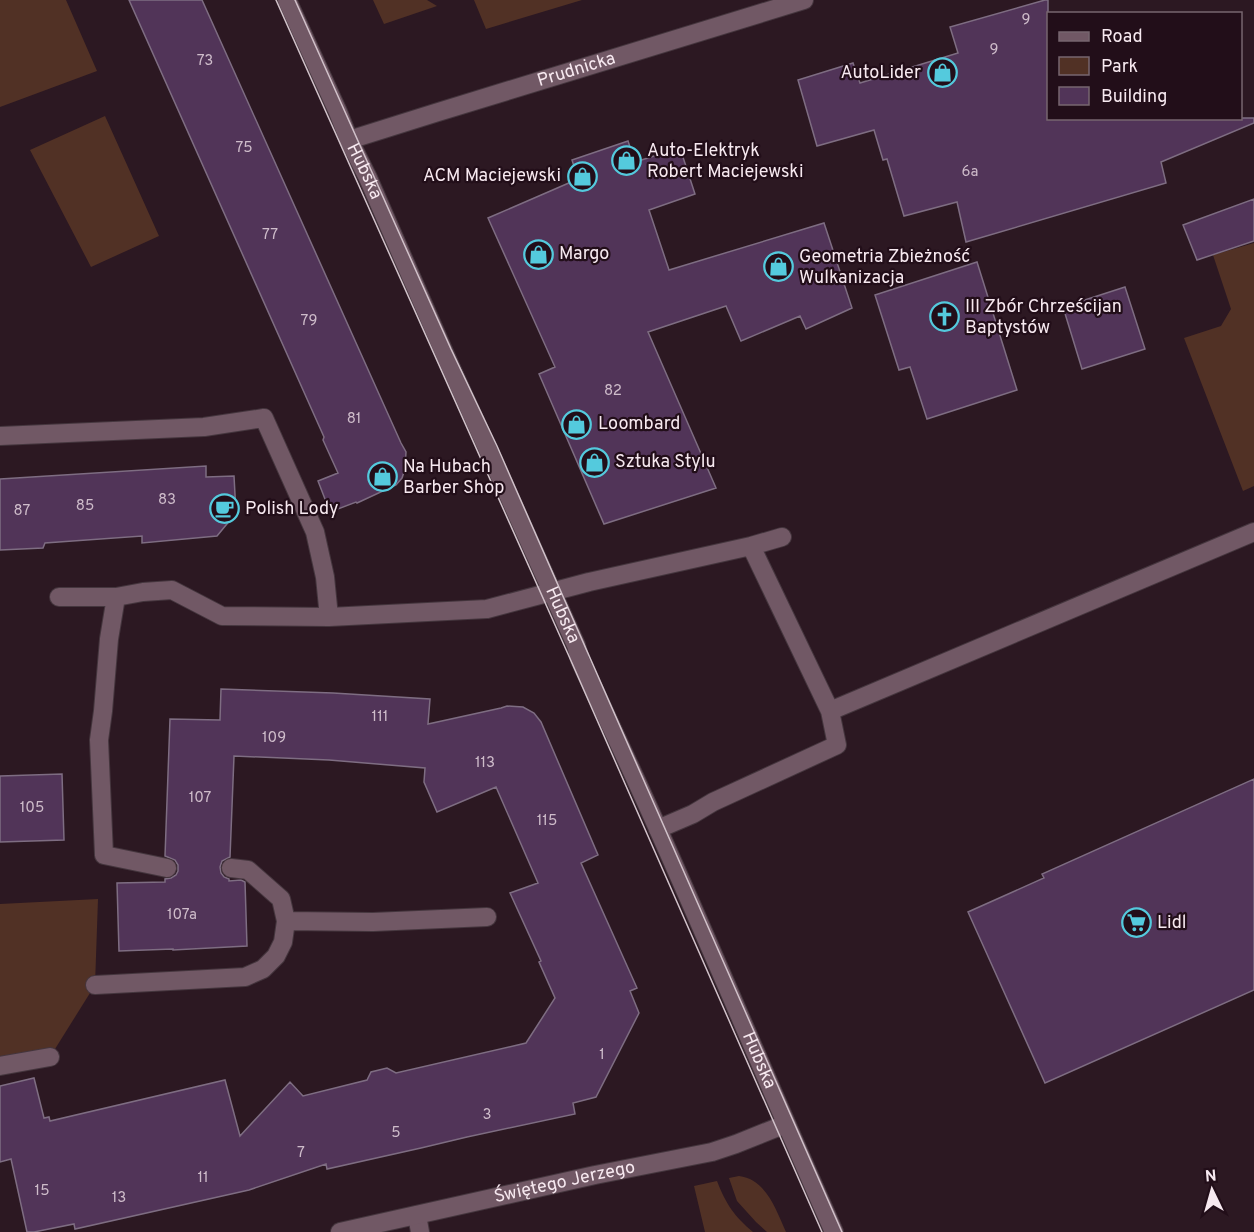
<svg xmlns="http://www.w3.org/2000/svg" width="1254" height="1232" font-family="Overpass,sans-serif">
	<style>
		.green { fill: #513125 }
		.building { fill: #513458; stroke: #7e6d82; stroke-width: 1.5 }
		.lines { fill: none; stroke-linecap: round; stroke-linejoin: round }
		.lane-casing { stroke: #45363e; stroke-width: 20 }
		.street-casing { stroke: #45363e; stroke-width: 20 }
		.secondary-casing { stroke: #45363e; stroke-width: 20 }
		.lane { stroke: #715865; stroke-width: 18 }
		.street { stroke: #715865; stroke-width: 18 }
		.secondary { stroke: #715865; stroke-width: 18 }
		.tram { stroke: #d0c1c9; stroke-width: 1.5 }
		.labels { text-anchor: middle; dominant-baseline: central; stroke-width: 4.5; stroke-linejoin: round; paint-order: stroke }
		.number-label { font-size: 15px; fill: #cebcca }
		.street-label { font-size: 18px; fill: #f7e9f0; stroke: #220e19 }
		.poi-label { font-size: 18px; fill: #f7e9f0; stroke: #220e19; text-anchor: start }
	</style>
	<rect width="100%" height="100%" fill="#2c1822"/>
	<!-- green -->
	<path class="green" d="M0,0H66L97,71L0,107Z
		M373,0H427L437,6L384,24Z
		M474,0H582L486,29Z
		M105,116L159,236L91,267L30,150Z
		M1254,243V486L1243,491L1184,338L1221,326L1231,309L1213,255Z
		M98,899L95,985L50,1057L0,1066V904Z
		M739,1176C766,1179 776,1210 786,1232H767L756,1222L737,1201L729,1178Z
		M717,1181C726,1204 734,1216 753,1232H705L694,1186Z"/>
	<!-- building -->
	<path class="building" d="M129,0H202L401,443L406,452L405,469L402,478L396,485L357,503L356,502L330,512L318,481L338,473L323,440L324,437Z
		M1045,0H1048V118H1254V123L1161,162L1166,183L966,242L957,202L904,216L887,159L883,160L874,130L817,146L798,80L853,63L860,83L958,53L950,27Z
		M628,141L635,162L680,148L695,194L649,210L669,270L824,223L852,308L806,329L800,316L741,341L726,306L648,332L716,488L604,524L539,374L555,367L488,218L578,179L572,160Z
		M1254,199V241L1197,260L1183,225Z
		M977,262L1017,390L927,419L910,367L899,370L875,295Z
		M1125,287L1145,349L1082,369L1063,307Z
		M206,466V477L234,476L236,513L217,536L142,543V536L45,543L43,548L0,550V479Z
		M221,689L333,693L430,699L428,724L501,708L507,706L523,707L534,713L541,722L598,855L581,863L637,988L630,991L639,1013L596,1097L573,1103L575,1114L467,1137L421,1148L327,1169L326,1164L249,1190L75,1229L74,1224L34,1232H27L11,1159L0,1162V1086L34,1078L44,1118L49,1117L50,1121L225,1080L240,1136L290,1082L303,1096L367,1080L371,1072L387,1068L396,1073L526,1043L555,998L539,962L541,961L510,893L538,883L496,787L437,812L424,782L425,768L329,760L234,756L230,857L222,861L220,867L221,873L224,877L229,879V881L241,880L245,882L247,946L173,950V949L119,951L117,883L165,882V879L171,878L176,875L178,871V865L175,860L165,856L170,719L220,720Z
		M62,774L64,840L0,842V776Z
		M1254,779V990L1045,1083L968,912L1044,878L1042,874Z"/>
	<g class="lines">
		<defs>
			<path id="lane" d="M0,436L204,427L264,418L315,532L325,577L329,617
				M59,597H116
				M830,711L1254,532
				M658,829L693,814L713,802L837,745L830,711L751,546
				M167,868L104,855L99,740L103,711L109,639L116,597L143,592L172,590L222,616L329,617L487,609L589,582L751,546L782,537
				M231,868L248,870L281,899L286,921L373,922L487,917
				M95,985L245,977L263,969L276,956L283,942L286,921
				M0,1066L50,1057
				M417,1215L420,1232"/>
			<g id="street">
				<path id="s1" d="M349,140L435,113L804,0"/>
				<path id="s2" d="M340,1232L595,1175L712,1152L736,1144L786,1124"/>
			</g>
			<g id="secondary">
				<path id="s3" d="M287,0L338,112L349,140L368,178L447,359L576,645L580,660C606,716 633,772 658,829C718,963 774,1098 834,1232"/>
			</g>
		</defs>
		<!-- lane casing -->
		<use href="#lane" class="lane-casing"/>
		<!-- street casing -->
		<use href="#street" class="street-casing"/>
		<!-- secondary casing -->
		<use href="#secondary" class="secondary-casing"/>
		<!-- lane -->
		<use href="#lane" class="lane"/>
		<!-- street -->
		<use href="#street" class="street"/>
		<!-- secondary -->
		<use href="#secondary" class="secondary"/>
		<!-- tram -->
		<path class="tram" d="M276,0L568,654L822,1232
			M295,0L451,349L497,446L842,1232"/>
	</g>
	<!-- icons -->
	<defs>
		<symbol id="shop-ring" viewBox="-11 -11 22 22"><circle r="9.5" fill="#220e19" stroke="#54cadd" stroke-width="1.5"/><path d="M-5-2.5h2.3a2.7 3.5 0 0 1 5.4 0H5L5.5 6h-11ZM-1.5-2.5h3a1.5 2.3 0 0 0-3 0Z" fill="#54cadd"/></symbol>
		<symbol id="church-ring" viewBox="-11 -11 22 22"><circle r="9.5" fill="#220e19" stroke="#54cadd" stroke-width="1.5"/><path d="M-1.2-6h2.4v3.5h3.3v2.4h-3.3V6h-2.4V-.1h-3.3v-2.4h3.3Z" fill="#54cadd"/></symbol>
		<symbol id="cafe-ring" viewBox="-11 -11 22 22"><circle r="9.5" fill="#220e19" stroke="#54cadd" stroke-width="1.5"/><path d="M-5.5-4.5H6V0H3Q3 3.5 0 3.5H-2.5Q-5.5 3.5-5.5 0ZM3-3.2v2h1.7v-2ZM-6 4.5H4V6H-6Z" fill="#54cadd"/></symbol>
		<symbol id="supermarket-ring" viewBox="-11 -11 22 22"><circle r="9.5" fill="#220e19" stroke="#54cadd" stroke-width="1.5"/><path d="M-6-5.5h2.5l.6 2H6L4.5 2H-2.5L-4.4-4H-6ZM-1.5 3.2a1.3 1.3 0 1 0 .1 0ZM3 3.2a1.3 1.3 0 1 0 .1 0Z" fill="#54cadd"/></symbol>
	</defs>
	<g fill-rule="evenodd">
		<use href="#shop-ring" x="926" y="56" width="33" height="33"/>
		<use href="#shop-ring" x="610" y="144" width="33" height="33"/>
		<use href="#shop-ring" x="566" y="160" width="33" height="33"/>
		<use href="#shop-ring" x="522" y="238" width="33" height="33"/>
		<use href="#shop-ring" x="762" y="250" width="33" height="33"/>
		<use href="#church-ring" x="928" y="300" width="33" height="33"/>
		<use href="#shop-ring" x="560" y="408" width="33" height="33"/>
		<use href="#shop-ring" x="578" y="446" width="33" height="33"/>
		<use href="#shop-ring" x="366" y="460" width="33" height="33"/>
		<use href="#cafe-ring" x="208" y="492" width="33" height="33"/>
		<use href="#supermarket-ring" x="1120" y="906" width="33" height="33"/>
	</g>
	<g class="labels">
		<!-- number labels -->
		<g class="number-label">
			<text x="1026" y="20">9</text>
			<text x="994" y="50">9</text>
			<text x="205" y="61">73</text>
			<text x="244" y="148">75</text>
			<text x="970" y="172">6a</text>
			<text x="270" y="235">77</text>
			<text x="309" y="321">79</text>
			<text x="613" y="391">82</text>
			<text x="354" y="419">81</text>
			<text x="167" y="500">83</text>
			<text x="85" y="506">85</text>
			<text x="22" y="511">87</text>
			<text x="380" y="717">111</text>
			<text x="274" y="738">109</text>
			<text x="485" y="763">113</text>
			<text x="200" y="798">107</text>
			<text x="32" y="808">105</text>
			<text x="547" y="821">115</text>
			<text x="182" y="915">107a</text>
			<text x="602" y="1055">1</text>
			<text x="487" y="1115">3</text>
			<text x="396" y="1133">5</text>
			<text x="301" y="1153">7</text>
			<text x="203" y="1178">11</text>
			<text x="42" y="1191">15</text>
			<text x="119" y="1198">13</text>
		</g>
		<!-- street labels -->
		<g class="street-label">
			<text stroke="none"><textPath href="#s1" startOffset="238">Prudnicka</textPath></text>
			<text stroke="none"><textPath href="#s3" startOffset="188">Hubska</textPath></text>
			<text stroke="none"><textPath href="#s3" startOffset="674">Hubska</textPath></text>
			<text stroke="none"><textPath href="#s3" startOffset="1161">Hubska</textPath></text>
			<text stroke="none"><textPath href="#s2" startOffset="230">Świętego Jerzego</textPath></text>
		</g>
		<!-- poi labels -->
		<g class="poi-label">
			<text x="921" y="73" text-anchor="end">AutoLider</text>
			<text x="647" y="151">Auto-Elektryk<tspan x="647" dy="21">Robert Maciejewski</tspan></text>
			<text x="561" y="176" text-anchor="end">ACM Maciejewski</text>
			<text x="559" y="254">Margo</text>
			<text x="799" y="257">Geometria Zbieżność<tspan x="799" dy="21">Wulkanizacja</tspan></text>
			<text x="965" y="307">III Zbór Chrześcijan<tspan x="965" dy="21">Baptystów</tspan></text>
			<text x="598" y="424">Loombard</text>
			<text x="615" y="462">Sztuka Stylu</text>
			<text x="403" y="467">Na Hubach<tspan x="403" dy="21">Barber Shop</tspan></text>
			<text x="245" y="509">Polish Lody</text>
			<text x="1157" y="923">Lidl</text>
		</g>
	</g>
	<!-- legend -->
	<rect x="1047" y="12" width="195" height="108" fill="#220e19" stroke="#77666f" stroke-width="1.5"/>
	<rect x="1059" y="32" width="30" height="9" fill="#715865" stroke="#77666f" stroke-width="1.5"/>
	<text x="1101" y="42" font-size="18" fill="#f7e9f0">Road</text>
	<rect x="1059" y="57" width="30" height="18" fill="#513125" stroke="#77666f" stroke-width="1.5"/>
	<text x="1101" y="72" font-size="18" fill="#f7e9f0">Park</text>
	<rect x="1059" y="87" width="30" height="18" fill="#513458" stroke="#77666f" stroke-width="1.5"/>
	<text x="1101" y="102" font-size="18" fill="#f7e9f0">Building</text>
	<!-- north arrow -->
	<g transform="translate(1212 1190) rotate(355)" stroke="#220e19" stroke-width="4.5" paint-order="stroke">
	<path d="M0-4.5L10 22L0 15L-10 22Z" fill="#f7e9f0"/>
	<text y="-9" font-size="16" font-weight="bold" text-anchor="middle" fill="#f7e9f0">N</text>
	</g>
</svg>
